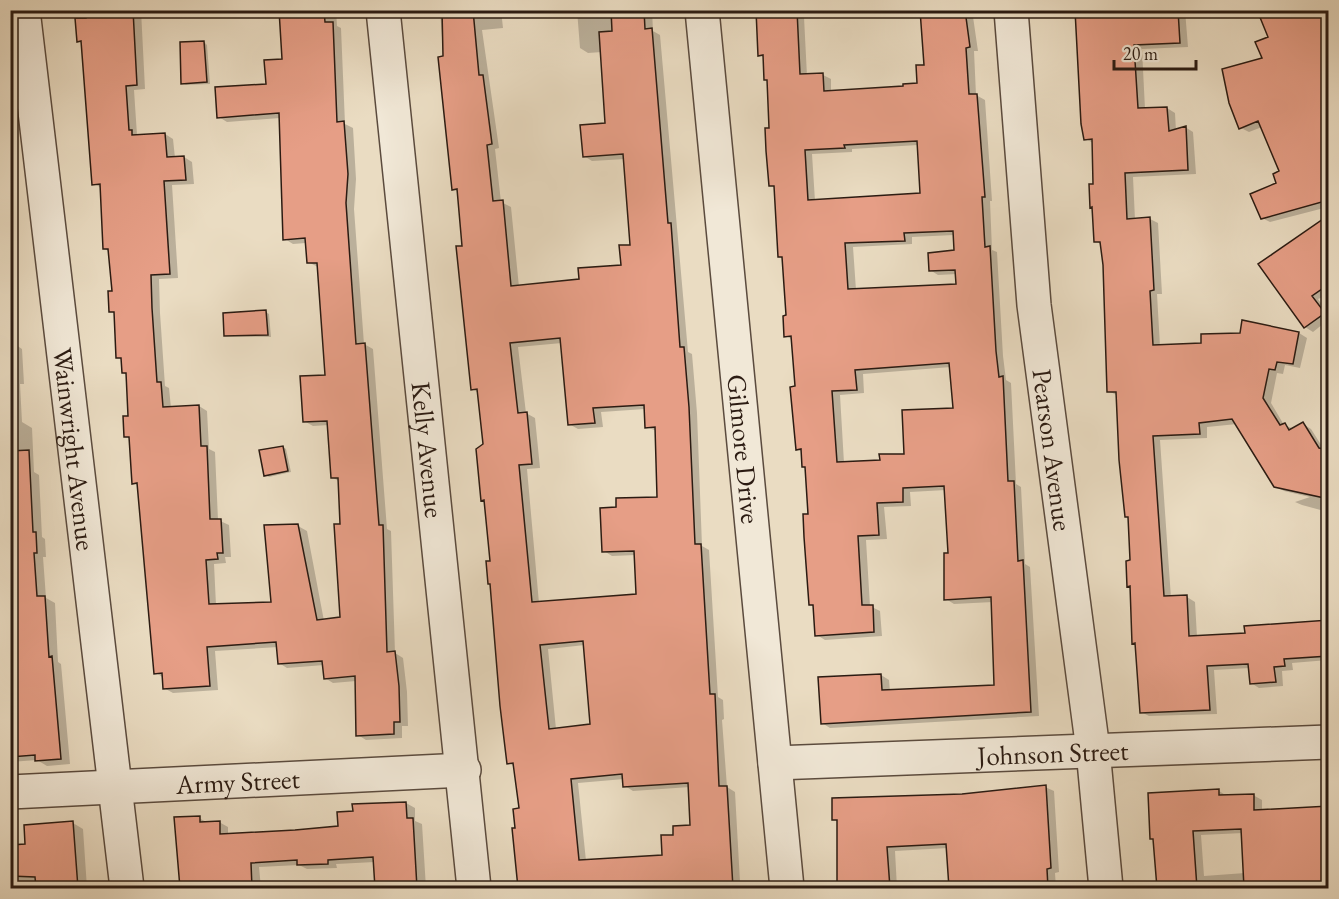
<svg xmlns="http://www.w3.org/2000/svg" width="1339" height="899" font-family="'EB Garamond',serif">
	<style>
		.shadow { fill: #0003; fill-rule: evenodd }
		.building { fill: #e69e86; stroke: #2b1b12; stroke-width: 1.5; fill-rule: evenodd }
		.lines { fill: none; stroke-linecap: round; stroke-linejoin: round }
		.minor-casing { stroke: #5b4b3e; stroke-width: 36 }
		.minor { stroke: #f1e8d7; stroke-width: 33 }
		.labels { text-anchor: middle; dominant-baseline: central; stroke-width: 4.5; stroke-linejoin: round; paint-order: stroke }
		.street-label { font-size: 27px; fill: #2b1b12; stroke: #f1e8d7 }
	</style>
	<rect width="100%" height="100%" fill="#eadcc2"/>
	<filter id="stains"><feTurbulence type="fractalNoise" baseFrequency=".00333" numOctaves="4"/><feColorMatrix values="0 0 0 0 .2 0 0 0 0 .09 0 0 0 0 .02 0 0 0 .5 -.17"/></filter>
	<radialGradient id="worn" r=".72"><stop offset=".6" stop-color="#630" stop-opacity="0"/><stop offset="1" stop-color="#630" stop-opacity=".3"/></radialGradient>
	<!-- shadow -->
	<path class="shadow" d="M76,10H141L145,89L134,90L137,135L165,134L173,139L175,158L184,157L192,162L194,184L172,185L178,278L159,279L160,313L165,386L169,388L171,408L199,406L207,411L209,449L215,452L218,520L229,525L231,557H225L226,563L214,564L216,605L272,603L298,526L307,531L324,621L342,619L341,525L340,482L332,477L329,425L313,426L304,421L326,376L318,267L308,262L306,243L293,244L285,239L280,118L227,122L219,117L267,85L284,60L281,10H336L337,26L341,28L345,124L353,128L356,179L354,209L364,344L373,349L387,529L391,531L395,653L403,658L407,692L408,726H402V738L366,740L358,735L356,681L333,683L325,678L324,665L287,668L279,663L278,647L215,651L218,690L173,693L164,688V678L156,673L139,486L133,483L131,439L126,436L129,417L128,375L123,373V360L118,357L115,313L111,311L113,292L110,252L105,249L102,188L94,184L83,44L78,41Z
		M440,10H501L503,28L482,30L499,148L495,149L501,202L511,207L519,287L581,281L623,266L632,246L625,159L592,161L584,156L607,124L602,52L588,53L580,48L577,10H652L653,31L660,35L688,352L692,354L697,413L702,546L709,550L718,697L723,700L724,719L722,720L727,787L735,792L740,882L743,888H520L513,830L517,829L521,810L515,767L509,763L486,502L483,500L484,445L479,393L472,389L459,192L453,189ZM562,343L569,424L578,429L603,427L601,412L645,409L646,427L657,431L659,498L618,508L604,551L612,556L636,555L637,595L539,603L527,469L540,468L535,418L526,413L518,347ZM585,645L592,726L556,729L548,649ZM624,779L625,786L633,791L690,787L692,827L675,836L664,857L586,861L578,783Z
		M755,10H853L854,14L804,17L807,76L823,75L831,79V92L905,88L919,84L926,66L922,17H917L909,10H972L978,51H974L976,95L985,100L992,201H990L992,250L997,252L1003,356L1006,380L1011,383L1016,484L1021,487L1025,564L1030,567L1039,716L830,728L822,723L881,675L889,680L890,692L995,687L993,602L954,604L946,599L950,554L946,490L910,492L911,506L884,507L887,539L866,540L870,606L880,611L882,636L825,640L817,635L815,607L810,604L806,468L803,466L802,452L797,449L793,340L786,336L787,317L784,258L780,256L776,188L771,185L768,81L766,80L765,58L759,55ZM918,145L921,194L815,201L812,154L852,152V149ZM954,235L955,251L930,270L938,275L957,274L958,286L856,290L853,247L912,244V237ZM951,367L954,409L906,455L881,462L844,463L840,395L864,393L863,374Z
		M1074,10H1185L1188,47L1142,49L1145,109L1167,108L1175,113L1176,131L1185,127L1193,132L1196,174L1133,177L1135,220L1150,219L1158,223L1162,294H1157L1160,346L1203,344L1241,335L1243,322L1299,333L1307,338L1300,368L1285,365L1283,374L1277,373L1271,403L1284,425L1294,429L1303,424L1311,429L1325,451L1328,452V512L1302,505L1295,502L1310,497L1284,491L1275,486L1237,424L1207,427V438L1160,440L1171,598L1187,597L1195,602L1197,637L1246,635L1328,621V660L1292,663L1293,670L1282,671L1283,686L1259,688L1251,683L1250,668L1214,670L1217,714L1149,716L1141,712L1137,645L1134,643L1131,587L1128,586L1131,562L1130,518L1126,516L1118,396L1109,391L1102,245L1096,241L1093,143L1086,139Z
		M1328,10V207L1270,222L1262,218L1281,172L1262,127L1249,132L1241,128L1270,38Z
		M204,42L207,45L210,84L186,85L182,83Z
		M1328,217V295L1318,299L1328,313V320L1313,332L1305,327Z
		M10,262L16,345L22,349L24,384H20L22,422L32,428L34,472L39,475L42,537L45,539L46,557H43L46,598L55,603L58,662L61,664L70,764L47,766L37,760L10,762Z
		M266,312L269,314L271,337L225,336Z
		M283,447L286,449L291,472L269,477L265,475Z
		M1045,787L1054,791L1059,872L1055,873L1056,888H951L948,848L895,851L897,888H839L838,822L834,819L962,796Z
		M1219,791L1227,796L1253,795L1262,800V811L1328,807V888H1158L1150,794ZM1243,833L1245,873L1204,876L1201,835Z
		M406,803L415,808V821L422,824L426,888H376L375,862L336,864L337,868L307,869L299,865L259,867L261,888H180L175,819L199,818L208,823L219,822L228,827V835L340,827Z
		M73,823L83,829L87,888H30L29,881L10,882V847L26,846Z"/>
	<!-- building -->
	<path class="building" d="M86,10H133L137,85L126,86L129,130H132V135L165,133L167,157L184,156L186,180L164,181L170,274L151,275L152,308L157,382H161L163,407L199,405L201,446H207L210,519H221L223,553H217L218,559L206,560L209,604L271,602L264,525L298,524L317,620L340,617L334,524H340L338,478H331L327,421L303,422L300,376L325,375L317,263H307L305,238L283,240L279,113L217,118L215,87L266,84L264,60L282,59L279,10H324L325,22H333L337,122L344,121L348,174L346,203L356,344L365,343L379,525H383L387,652L395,651L399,686L400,722H394V734L356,736L355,676L324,679L322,661L278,664L276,642L207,647L210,686L163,689L162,673L154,674L137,483L132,484L129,437H124L123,416H128L126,373H122L121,358H116L114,312H109L108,291H112L108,249H103L100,184L92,185L81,41L77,42L75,18H86Z
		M442,10H473L479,75H483L492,144L487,145L493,201L503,200L511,286L579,279L578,268L621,265L619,245H630L623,154L583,157L580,125L605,123L599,32L612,31L611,10H644L645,29L652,28L668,223H671L680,347H684L689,407L695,544H701L710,694H715L719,786H727L733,888H518L512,828H515L513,809L519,808L513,763L507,764L500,706L490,584H488L486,561H490L484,500L481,501L476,449L483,444L477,389L471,390L456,246H462L457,189L452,190L438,57L443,56ZM560,338L568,425L595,423L593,408L644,405L645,428L655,427L657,497L616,498V507L600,508L602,552L634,551L636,594L532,602L519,465L532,464L527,412L518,413L510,343ZM583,641L590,724L549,729L540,645ZM622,774L623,787L688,783L690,825L673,826V835H661L662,855L579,860L571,779Z
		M756,10H797L800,74L823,73L824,91L903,86V84L917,83L916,65H924L920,10H965L970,47L966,48L969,94H977L985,197H982L985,247L990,246L996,351L999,377L1003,376L1008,481H1014L1018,561L1023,560L1031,712L821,724L818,677L881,674L882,690L994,685L991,597L944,600V553H948L944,486L903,488V502L877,503L879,535L858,536L862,605H873L874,632L815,636L813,605H809L804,537L803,514H808L805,467H802L801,449L796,450L790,387L795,386L791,336L784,337L783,316L786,315L782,257H778L774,186H769L766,151L765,128H769L767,80H764L763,55L758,56ZM917,141L920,193L808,200L805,150L845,148L844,145ZM953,231L954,250L928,253L929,271L955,270L956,284L848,289L845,243L905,241L904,233ZM949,363L953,408L902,410L904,454H879L880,460L837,462L832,391L857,390L855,370Z
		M1075,10H1178L1180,43L1134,45L1138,108L1167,107L1169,131L1186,126L1188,170L1125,173L1127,219L1150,217L1154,290L1150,291L1153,345L1201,343V334L1240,333L1242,320L1299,332L1293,364L1277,362L1275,370L1269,369L1263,398L1280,425L1285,423L1289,430L1303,422L1319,448L1329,450V499L1274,487L1232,419L1199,423L1200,434L1153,436L1164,596L1187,595L1189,636L1245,633L1244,626L1329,620V656L1284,659L1285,666L1274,667L1276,682L1250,684L1248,664L1207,666L1210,710L1140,713L1135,643L1132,644L1130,586L1127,587L1126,561L1130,560L1128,517H1125L1119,460L1116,392H1107L1103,265L1100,242H1094L1092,207L1090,208L1089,184H1093L1092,139L1084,140L1081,124Z
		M1257,10H1329V200L1261,219L1250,194L1276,183L1273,174L1279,171L1258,121L1239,129L1229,103L1222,69L1262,58L1255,42L1268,37Z
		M204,41L207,82L181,84L180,42Z
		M1329,215V284L1312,296L1325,313L1304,328L1258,264Z
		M266,310L268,335L224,336L223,313Z
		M283,446L288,471L264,476L259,450Z
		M29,450L33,532H36L37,553H34L37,596H45L49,657L52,656L61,759L35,761V755L10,757V451Z
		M1046,785L1051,868L1047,869L1048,888H949L946,844L887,847L890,888H837V820H832V798L962,794Z
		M1219,789V795L1254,794V810L1329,806V888H1244L1241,829L1193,831L1197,888H1157L1153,839H1150L1148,793Z
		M406,802L407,818H413L417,888H375L373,857L328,860V864L297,865V860L251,863L252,888H180L174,817L200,816V822L220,821V834L295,830L338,826L337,812L353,811L352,804Z
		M73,821L78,888H36L35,877L10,876V845L25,844L24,825Z"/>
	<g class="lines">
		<defs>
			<g id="minor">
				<path id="s1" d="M23,10L127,888"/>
				<path id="s2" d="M383,10L474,888"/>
				<path id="s3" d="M702,10L787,888"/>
				<path id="s4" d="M1011,10L1034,305L1093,750L1106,888"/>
				<path id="s5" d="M775,763L1328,742"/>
				<path id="s6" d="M10,792L464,770"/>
			</g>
		</defs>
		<!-- minor casing -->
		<use href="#minor" class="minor-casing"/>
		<!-- minor -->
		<use href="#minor" class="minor"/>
	</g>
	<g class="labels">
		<!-- street labels -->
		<g class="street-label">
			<text stroke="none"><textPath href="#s2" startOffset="442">Kelly Avenue</textPath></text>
			<text stroke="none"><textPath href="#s3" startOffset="441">Gilmore Drive</textPath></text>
			<text stroke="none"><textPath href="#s1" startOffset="442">Wainwright Avenue</textPath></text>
			<text stroke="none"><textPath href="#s4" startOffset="442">Pearson Avenue</textPath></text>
			<text stroke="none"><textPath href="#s5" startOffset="278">Johnson Street</textPath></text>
			<text stroke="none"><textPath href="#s6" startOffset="228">Army Street</textPath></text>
		</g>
	</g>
	<!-- margin -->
	<rect width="1339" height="899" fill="none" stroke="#eadcc2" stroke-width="36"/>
	<rect x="12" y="12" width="1315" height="875" fill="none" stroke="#2b1b12" stroke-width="3"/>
	<rect x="18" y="18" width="1303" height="863" fill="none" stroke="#2b1b12" stroke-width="1.5"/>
	<!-- scale -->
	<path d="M1114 60v9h82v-9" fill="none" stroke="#2b1b12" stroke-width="3"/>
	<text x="1123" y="60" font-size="18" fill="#2b1b12" stroke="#f1e8d7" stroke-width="4.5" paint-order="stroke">20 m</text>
	<rect width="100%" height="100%" filter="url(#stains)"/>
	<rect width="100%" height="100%" fill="url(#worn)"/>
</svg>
